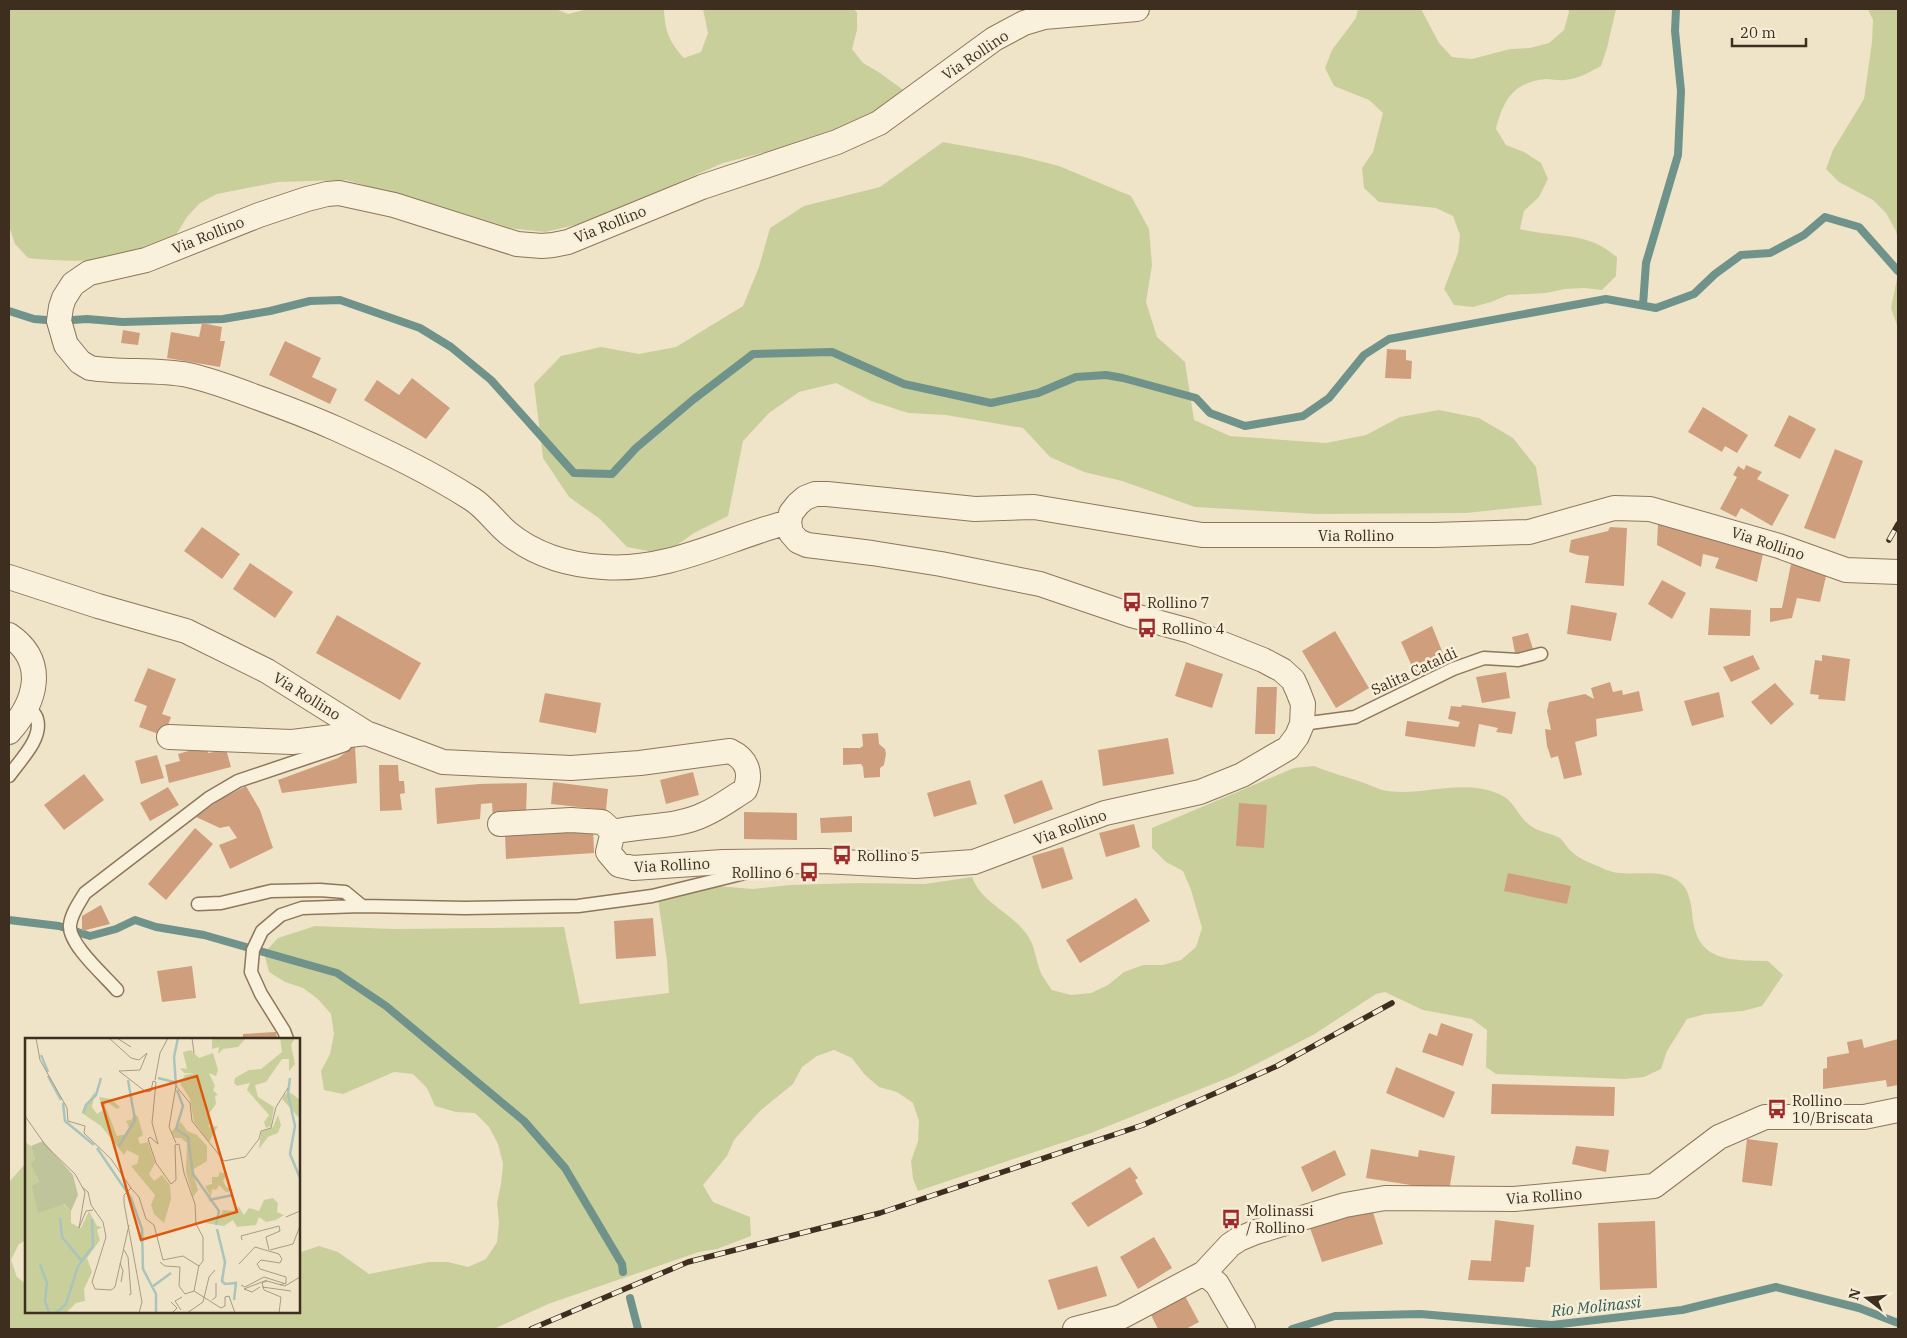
<svg xmlns="http://www.w3.org/2000/svg" width="1907" height="1338" font-family="'IBM Plex Serif',serif">
	<style>
		.green { fill: #c9cf9b }
		.lines { fill: none; stroke-linecap: round; stroke-linejoin: round }
		.stream { stroke: #6f938a; stroke-width: 8 }
		.building { fill: #cf9f7d }
		.service-casing { stroke: #8d765c; stroke-width: 15 }
		.minor-casing { stroke: #8d765c; stroke-width: 26 }
		.service { stroke: #faf1dc; stroke-width: 12 }
		.minor { stroke: #faf1dc; stroke-width: 24 }
		.rail-casing { stroke: #3d2e20; stroke-width: 5.5 }
		.rail { stroke: #f7eed8; stroke-width: 4; stroke-dasharray: 11; stroke-linecap: butt }
		.labels { text-anchor: middle; dominant-baseline: central; stroke-width: 5; stroke-linejoin: round; paint-order: stroke }
		.street-label { font-size: 15px; fill: #3d2e20; stroke: #f7eed8 }
		.poi-label { font-size: 15px; fill: #3d2e20; stroke: #f7eed8; text-anchor: start }
		.water-label { font-size: 16px; font-style: italic; fill: #2f5d5a; stroke: #f7eed8 }
		.inset-river { fill: none; stroke: #a9c4bc; stroke-width: 2.5 }
		.inset-road { fill: none; stroke: #a89b85; stroke-width: 1 }
		.view { fill: #df570d; fill-opacity: 0.15; stroke: #df570d; stroke-width: 2.5 }
		.inset-edge { fill: none; stroke: #3d2e20; stroke-width: 2.5 }
	</style>
	<rect width="100%" height="100%" fill="#f0e4c8"/>
	<!-- green -->
	<path class="green" d="M9,9H556L568,14L588,9H664C665,32 669,41 684,58L701,52L708,33L703,9H853L857,12V30L852,49L863,63L880,73L906,92L861,123L829,136L723,163L588,222L545,232L489,226L412,199L346,180L278,182L217,194L200,203L187,217L171,243C157,248 143,254 130,256C96,262 62,262 28,258L15,244L9,226Z
		M1358,9H1421L1439,43L1452,57L1472,59L1510,49L1530,48L1549,43L1564,30L1569,12L1568,9H1616L1607,48L1601,66C1590,72 1578,79 1565,80C1559,81 1552,79 1546,79C1514,82 1503,100 1496,129L1506,145L1524,152L1541,163L1548,179L1539,197L1524,211L1520,229C1546,236 1577,233 1601,246C1607,249 1612,254 1617,257L1616,276L1602,290L1584,288L1565,289L1546,293L1508,295L1491,302L1473,307L1454,305L1444,289L1458,253L1460,235L1453,216L1436,208L1379,202L1364,188L1362,168L1373,152L1383,113L1369,100L1334,86L1325,68L1332,50L1356,18Z
		M1868,9H1898V242L1896,231L1886,213L1873,200L1839,182L1826,169L1833,150L1864,99L1872,42L1873,20Z
		M943,142L1020,156L1059,166L1131,196L1149,229L1152,265L1146,302L1157,337L1185,362L1194,420L1230,436L1326,443L1366,435L1400,417L1439,410L1479,418L1513,438L1536,467L1542,505L1466,513L1316,514L1195,507L1122,481L1084,472L1050,457L1023,428L946,415L908,413L871,401L836,383L799,392L769,413L743,441L728,516L694,533L664,554L627,547L600,519L569,497L543,458L534,384L561,356L601,347L639,354L676,347L743,306L759,267L770,228L804,206L880,187Z
		M1898,274V328L1891,308Z
		M1314,766C1331,773 1347,777 1364,783C1370,785 1376,788 1382,790C1420,798 1461,777 1499,794C1513,800 1515,810 1525,821C1534,831 1547,832 1558,837C1564,840 1566,847 1571,851C1578,859 1594,864 1604,869C1628,880 1660,865 1681,883C1688,889 1691,902 1692,911C1695,962 1727,960 1768,961L1783,975L1762,1006L1743,1011L1706,1014L1687,1019L1667,1051L1661,1069L1644,1077L1625,1079L1496,1074L1486,1067L1487,1030L1472,1019L1423,1010L1385,992L1376,994L1313,1035L1233,1076L1091,1133L918,1191L913,1179L911,1161L918,1141L919,1121L913,1103L897,1092L879,1087L864,1074L852,1058L834,1050L817,1056L802,1067L793,1084L760,1111L734,1140L727,1156L703,1185L713,1202L750,1217L751,1236L717,1249L699,1252L548,1304L494,1329H9V1182L26,1163V1240L19,1244L11,1260L17,1277L26,1284V1312H299V1256L301,1252L319,1246L338,1252L369,1274L429,1262H448L468,1267L486,1259L497,1242L499,1223L497,1203L501,1184L503,1164L498,1144L489,1127L475,1113L456,1112L435,1106L427,1088L413,1074L394,1072L343,1094L324,1090L321,1071L330,1054L334,1034L331,1014L318,999L303,988L285,982L269,972L264,953L278,938L315,926L394,929L564,927L580,1004L669,993L667,961L658,899L692,884L753,889L790,885L858,883L925,884L972,877C982,904 1012,912 1028,936C1035,946 1036,961 1041,973C1044,979 1048,984 1052,990L1071,995L1091,993L1108,985L1124,972L1143,965H1162L1181,960L1196,947L1202,928L1191,890L1183,871L1166,862L1152,848V828L1294,768Z"/>
	<g class="lines">
		<!-- stream -->
		<path class="stream" d="M1643,305L1646,263L1678,155L1681,91L1675,31L1676,9
			M9,311L34,319L59,321L87,319L123,322L223,319L270,311L310,301L340,300L420,328L451,347L491,380L574,473L612,474L636,448L694,399L753,354L832,352L904,384L991,403L1038,393L1076,377L1106,375L1123,378L1196,398L1210,413L1245,426L1303,416L1329,398L1364,355L1389,339L1606,299L1656,308L1694,294L1715,274L1741,255L1770,253L1804,235L1825,217L1859,227L1898,271
			M9,920L59,926L90,936L116,929L135,920L156,927L204,935L337,973L386,1006L524,1121L565,1168L622,1264L623,1272
			M630,1298L638,1329
			M1292,1329L1335,1316L1420,1314L1552,1325L1682,1310L1776,1287L1859,1308L1898,1323"/>
	</g>
	<!-- building -->
	<path class="building" d="M202,323L222,327L220,341H225L220,367L167,358L171,332L199,337Z
		M123,330L140,333L138,345L121,343Z
		M285,341L321,358L312,377L337,389L330,404L269,375Z
		M1387,349L1406,350V360L1412,361L1411,379L1385,378Z
		M412,378L450,408L426,439L364,400L377,380L399,395Z
		M1703,407L1748,435L1737,453L1725,446L1722,452L1688,432Z
		M1789,415L1816,429L1800,459L1774,446Z
		M1835,449L1863,461L1835,539L1804,528Z
		M1746,465L1762,472L1757,479L1789,495L1772,526L1741,508L1736,517L1720,509L1737,477L1733,475L1738,466L1744,470Z
		M1658,523L1763,554L1757,582L1715,568L1719,558L1703,554L1701,567L1657,545Z
		M202,527L240,554L222,579L184,551Z
		M1610,527L1627,528L1624,586L1585,583L1589,556L1578,555L1569,552L1571,540L1608,531Z
		M250,563L293,592L275,618L233,589Z
		M1791,564L1827,572L1820,602L1797,598L1792,618L1770,622V608H1782Z
		M1662,580L1686,593L1672,619L1648,604Z
		M1571,605L1617,613L1611,641L1567,634Z
		M1710,608L1751,610L1750,636L1708,635Z
		M337,615L421,663L400,700L316,653Z
		M1432,626L1446,661L1416,675L1401,642Z
		M1335,631L1369,688L1336,708L1302,651Z
		M1528,633L1533,649L1515,653L1512,637Z
		M1753,655L1760,669L1731,682L1723,667Z
		M1822,655L1850,659L1845,701L1818,699L1819,695L1810,694L1815,660L1822,661Z
		M1186,662L1223,674L1212,708L1175,696Z
		M148,668L176,679L162,714L171,717L164,736L139,727L147,706L134,701Z
		M1506,672L1510,698L1482,703L1476,677Z
		M1610,682L1613,692L1622,690L1623,695L1639,691L1643,711L1596,719L1597,736L1575,742L1582,775L1564,779L1558,756L1551,758L1547,746L1545,729L1551,730L1547,711L1549,702L1585,694L1594,699L1591,688Z
		M1775,683L1794,704L1771,725L1751,702Z
		M1257,687H1277L1275,734H1255Z
		M1719,692L1724,717L1692,726L1684,701Z
		M545,693L601,703L596,733L539,722Z
		M1462,705L1516,712L1512,734L1496,732L1498,728L1479,724L1475,747L1405,736L1407,721L1458,727L1460,722L1448,719L1451,706L1461,707Z
		M878,733L879,744L885,749L886,754L884,765L880,768V777L864,778L863,767L861,764L843,765V748H860L863,746L862,734Z
		M1168,738L1174,774L1103,786L1098,750Z
		M224,742L231,767L169,783L165,765L180,761L178,754L206,746L208,753L214,752L212,745Z
		M355,746L357,783L282,793L278,780L338,758Z
		M157,755L164,778L141,784L135,761Z
		M379,765H398L399,781H404L405,793L400,794L402,810L380,811Z
		M693,772L699,795L666,804L660,780Z
		M84,774L104,800L64,830L44,805Z
		M970,780L977,804L934,817L927,793Z
		M1042,780L1053,809L1014,824L1004,795Z
		M553,782L608,789L606,810L551,804Z
		M527,783L526,813L493,821L492,803L481,804L480,819L437,824L435,788L479,784Z
		M246,786L260,810L273,848L230,869L219,845L237,838L229,826L220,828L196,817L221,799Z
		M168,787L179,805L150,821L140,803Z
		M1239,803L1267,805L1264,848L1236,846Z
		M744,812L797,813V840L744,839Z
		M852,816V832L821,833L820,818Z
		M1134,824L1140,847L1106,857L1099,833Z
		M195,828L213,844L166,900L148,884Z
		M593,828L594,853L506,859L505,834Z
		M1063,847L1073,879L1042,889L1032,856Z
		M1508,873L1571,886L1567,904L1504,891Z
		M1136,898L1150,921L1080,963L1066,940Z
		M101,905L110,924L82,931V916Z
		M653,918L656,956L616,959L614,921Z
		M192,966L196,998L162,1002L157,971Z
		M1441,1023L1473,1034L1463,1066L1422,1052L1429,1033L1437,1036Z
		M276,1032L277,1039H243V1034Z
		M1862,1039L1864,1048L1898,1039V1085L1887,1087L1886,1080L1823,1089V1069L1827,1068V1057L1849,1053L1847,1042Z
		M1396,1067L1455,1092L1444,1118L1386,1093Z
		M1492,1084L1615,1087L1614,1116L1491,1114Z
		M1747,1139L1778,1143L1772,1186L1742,1182Z
		M1576,1146L1609,1150L1606,1172L1572,1164Z
		M1371,1149L1418,1157L1419,1150L1455,1156L1449,1191L1366,1178Z
		M1335,1150L1346,1175L1312,1192L1301,1167Z
		M1130,1167L1138,1178L1135,1180L1143,1194L1088,1227L1071,1203Z
		M1372,1209L1383,1244L1322,1262L1310,1228Z
		M1495,1220L1534,1225L1530,1267H1526L1524,1282L1468,1280L1471,1260L1491,1261Z
		M1655,1221L1657,1288L1600,1290L1598,1223Z
		M1154,1237L1172,1268L1138,1289L1120,1257Z
		M1097,1266L1107,1296L1058,1310L1048,1280Z
		M1185,1296L1199,1322L1186,1329H1158L1148,1309Z"/>
	<g class="lines">
		<defs>
			<path id="service" d="M1302,724L1355,717L1453,669L1484,658L1518,660L1541,654
				M9,776C19,761 43,739 37,719C36,714 31,710 28,706
				M198,904L221,903L271,891L320,890L345,892L362,906
				M117,990C105,976 68,944 70,925C71,914 79,903 85,893L209,798L238,781L345,745
				M287,1039L284,1031L261,994L251,972L253,950L262,931L281,915L302,908L362,906L465,908L578,906L652,896L761,869"/>
			<path id="minor" d="M789,522C727,538 669,572 603,567C568,565 535,555 508,533C495,522 486,508 472,499C430,472 383,450 337,429C310,417 281,406 253,396C232,388 210,380 188,375C156,369 122,373 90,368L80,362L66,345L59,321L61,307L64,298L73,284L89,273L146,260L259,215L307,199L327,194L339,193L394,205L517,244L542,246L553,245L568,242L702,187L837,142L879,123L994,39L1024,23L1044,17L1137,9
				M9,577L98,606L186,631L267,671L366,733L443,762L571,768L640,763L730,751C747,759 752,773 745,790C732,798 719,808 705,814C677,828 642,825 613,832L608,852L619,865L633,868L723,862L824,861L915,866L974,862L1105,813L1200,792L1242,775L1288,748L1297,736L1302,724L1303,704L1298,691L1293,680L1282,670L1263,660L1190,631L1131,615L1040,584L941,564L872,553L807,545L798,541L791,533L789,522L791,513L798,504L805,498L815,494H827L975,509L1034,507L1202,535H1435L1529,532L1614,508L1650,509L1779,546L1846,570L1898,572
				M9,635C48,662 36,702 9,732
				M169,737L292,742L366,733
				M500,824L571,820L602,822L613,832
				M1075,1329L1121,1317L1204,1273
				M1243,1329L1217,1284L1204,1273L1230,1245L1239,1239L1256,1232L1345,1205L1385,1198L1514,1199L1654,1186L1719,1137L1765,1117H1864L1898,1110"/>
		</defs>
		<!-- service casing -->
		<use href="#service" class="service-casing"/>
		<!-- minor casing -->
		<use href="#minor" class="minor-casing"/>
		<!-- service -->
		<use href="#service" class="service"/>
		<!-- minor -->
		<use href="#minor" class="minor"/>
		<defs>
			<path id="rail" d="M1889,540L1898,524
				M531,1329L688,1262L880,1213L1143,1125L1277,1066L1392,1003"/>
		</defs>
		<!-- rail casing -->
		<use href="#rail" class="rail-casing"/>
		<!-- rail -->
		<use href="#rail" class="rail"/>
	</g>
	<!-- icons -->
	<defs>
		<symbol id="bus-bare" viewBox="-9 -9 18 18"><path d="M-5-6H5V4H4V6H2V4H-2V6H-4V4H-5ZM-3.5-4V0h7V-4ZM-3.5 1.2v1.5H-2V1.2ZM2 1.2v1.5H3.5V1.2Z" fill="#9e2a2b" stroke="#f7eed8" stroke-width="2.5" paint-order="stroke"/></symbol>
	</defs>
	<g fill-rule="evenodd">
		<use href="#bus-bare" x="1118" y="588" width="28" height="28"/>
		<use href="#bus-bare" x="1133" y="614" width="28" height="28"/>
		<use href="#bus-bare" x="828" y="841" width="28" height="28"/>
		<use href="#bus-bare" x="795" y="858" width="28" height="28"/>
		<use href="#bus-bare" x="1763" y="1095" width="28" height="28"/>
		<use href="#bus-bare" x="1217" y="1205" width="28" height="28"/>
	</g>
	<g class="labels">
		<!-- street labels -->
		<g class="street-label">
			<text transform="translate(975 55) rotate(-34)">Via Rollino</text>
			<text transform="translate(610 224) rotate(-22)">Via Rollino</text>
			<text transform="translate(208 235) rotate(-22)">Via Rollino</text>
			<text x="1356" y="535">Via Rollino</text>
			<text transform="translate(1768 543) rotate(18)">Via Rollino</text>
			<text transform="translate(1414 671) rotate(-25)">Salita Cataldi</text>
			<text transform="translate(307 696) rotate(32)">Via Rollino</text>
			<text transform="translate(1070 827) rotate(-20)">Via Rollino</text>
			<text transform="translate(672 865) rotate(-3)">Via Rollino</text>
			<text transform="translate(1544 1196) rotate(-4)">Via Rollino</text>
		</g>
		<!-- poi labels -->
		<g class="poi-label">
			<text x="1147" y="602">Rollino 7</text>
			<text x="1162" y="628">Rollino 4</text>
			<text x="857" y="855">Rollino 5</text>
			<text x="794" y="872" text-anchor="end">Rollino 6</text>
			<text x="1792" y="1100">Rollino<tspan x="1792" dy="17">10/Briscata</tspan></text>
			<text x="1246" y="1210">Molinassi<tspan x="1246" dy="17">/ Rollino</tspan></text>
		</g>
		<!-- water labels -->
		<g class="water-label">
			<text transform="translate(1596 1306) rotate(-6)">Rio Molinassi</text>
		</g>
	</g>
	<!-- overview -->
	<g transform="translate(25 1038)">
		<rect width="275" height="275" fill="#f0e4c8"/>
		<path d="M187,0H221L213,9L198,11L193,16L194,9L187,11ZM255,0H270L266,7L270,26L264,33V21H257L241,44L230,47L233,59L249,69L246,88L241,90L239,84L244,77L222,52L225,45L212,48L209,45L210,40L224,32L236,31L257,14ZM166,12L174,20L188,15L193,32L191,38L184,35L190,48L188,52L193,57L190,58L191,66L183,77L187,83L183,89L193,88L184,104L169,84L165,61L155,45L160,37L169,35H159L155,30L162,31L158,14ZM70,53L67,69L72,76L78,72L74,59L86,61L95,69L92,71L82,64L80,68L92,98L102,96L104,89L101,83L106,82L110,76L113,79L118,97L113,100L115,106L123,104L130,125L124,136L129,143L137,137L145,147L146,161L139,185L129,176L126,167L130,157L106,128L112,126L114,118L102,112L99,117L76,88L57,75ZM266,55L275,62V81L257,61L260,56ZM253,77L256,87L253,95L243,99L234,111L236,94L248,89ZM156,84L162,93L172,97L182,108V123L167,132L173,152L168,159L161,134L162,105L156,100H150L146,94ZM0,104L6,108L10,121L7,126L14,145L46,173V185L56,190L64,173L72,188L77,189L72,192L75,202L62,220L67,234L59,251L60,263L51,265L41,275H0ZM195,134L202,136L198,143L201,149L209,152L201,154L194,147L191,152L187,151L186,159L180,148L187,146V139H193ZM248,160L253,165L252,174L259,177L251,182L241,184L234,179L231,187L212,189L208,182L199,188L180,185L195,178L198,172L208,173L214,169L219,177L224,170L234,173L239,162Z" fill="#c9cf9b"/>
		<path d="M18,103L48,137L53,157L46,173L39,166L13,175L7,148L14,144L6,126L10,121L6,108Z" fill="#bfc49a"/>
		<path class="inset-river" d="M16,17L23,34M23,38L36,62M133,40L149,44M265,40L263,56L270,88L265,116L275,140M151,48L149,19L153,0M152,52L158,68L151,91L163,99L168,136L194,173L191,187M38,65L40,83L69,107M58,75L61,67L71,57L76,40M94,108L110,82L103,42M72,110L106,160L117,191L118,231L131,256V275M184,162L208,157M35,180L37,199L56,222M192,191L200,224L197,243L200,246L211,245L209,262M15,226L22,245L20,263L24,275M127,249L146,235M31,275L41,266L53,228L68,208L67,181"/>
		<path class="inset-road" d="M11,0L15,22L42,70L43,83L60,88L59,95L86,121L106,150M84,0L106,20L114,22L122,15L115,32L94,33L121,54L126,53L128,43L131,44L127,85L133,106L125,99L123,101L131,125L146,146L151,142L150,107L154,106L159,135L170,166L171,186L178,199V223L174,228M92,0L106,9M167,0L169,15M130,42L135,15L143,0M0,78L21,108L50,136L60,154L54,190L61,173L68,172M151,105L144,89L151,48L165,65L167,83L199,123L220,119L234,101L236,93L246,90L251,69L263,50M57,149L63,154L66,167L78,184L81,199L67,244L70,251L86,252L90,249L104,187M261,179L275,173M217,202L216,198L254,188L255,193L241,199L244,212M99,212L103,219L106,256L104,257M245,212L268,206L275,188M135,224L140,228L155,229L154,248L160,256L169,253M95,225L98,233L96,244M214,226L230,209L254,216L257,221L255,225L236,222L232,226L235,231L261,239V245L255,247M216,247L220,249L239,239L261,246M235,249L227,254L219,251L242,242M237,249L266,253M169,253L196,270L200,268V259L204,258L210,275M169,253L174,227M187,262L191,259V245M146,264L152,270L147,275M156,272L150,263L157,259M114,275L117,264L99,165V157L106,150L114,159L121,181L129,187L138,222L158,218L174,228M162,275L178,264L184,239L190,232M254,275L256,259L239,252L237,245L242,243L260,248L275,239"/>
		<path class="view" d="M172,38L212,174L116,202L77,65Z"/>
		<rect width="275" height="275" class="inset-edge"/>
	</g>
	<!-- border -->
	<rect width="1907" height="1338" fill="none" stroke="#3d2e20" stroke-width="20"/>
	<!-- north arrow -->
	<g transform="translate(1867 1298) rotate(286)" stroke="#f7eed8" stroke-width="4" paint-order="stroke">
	<path d="M0-4L9 19L0 12L-9 19Z" fill="#3d2e20"/>
	<text y="-8" font-size="14" font-weight="bold" text-anchor="middle" fill="#3d2e20">N</text>
	</g>
	<!-- scale -->
	<path d="M1732 38v8h74v-8" fill="none" stroke="#3d2e20" stroke-width="2.5"/>
	<text x="1740" y="38" font-size="15" fill="#3d2e20" stroke="#f7eed8" stroke-width="4" paint-order="stroke">20 m</text>
</svg>
